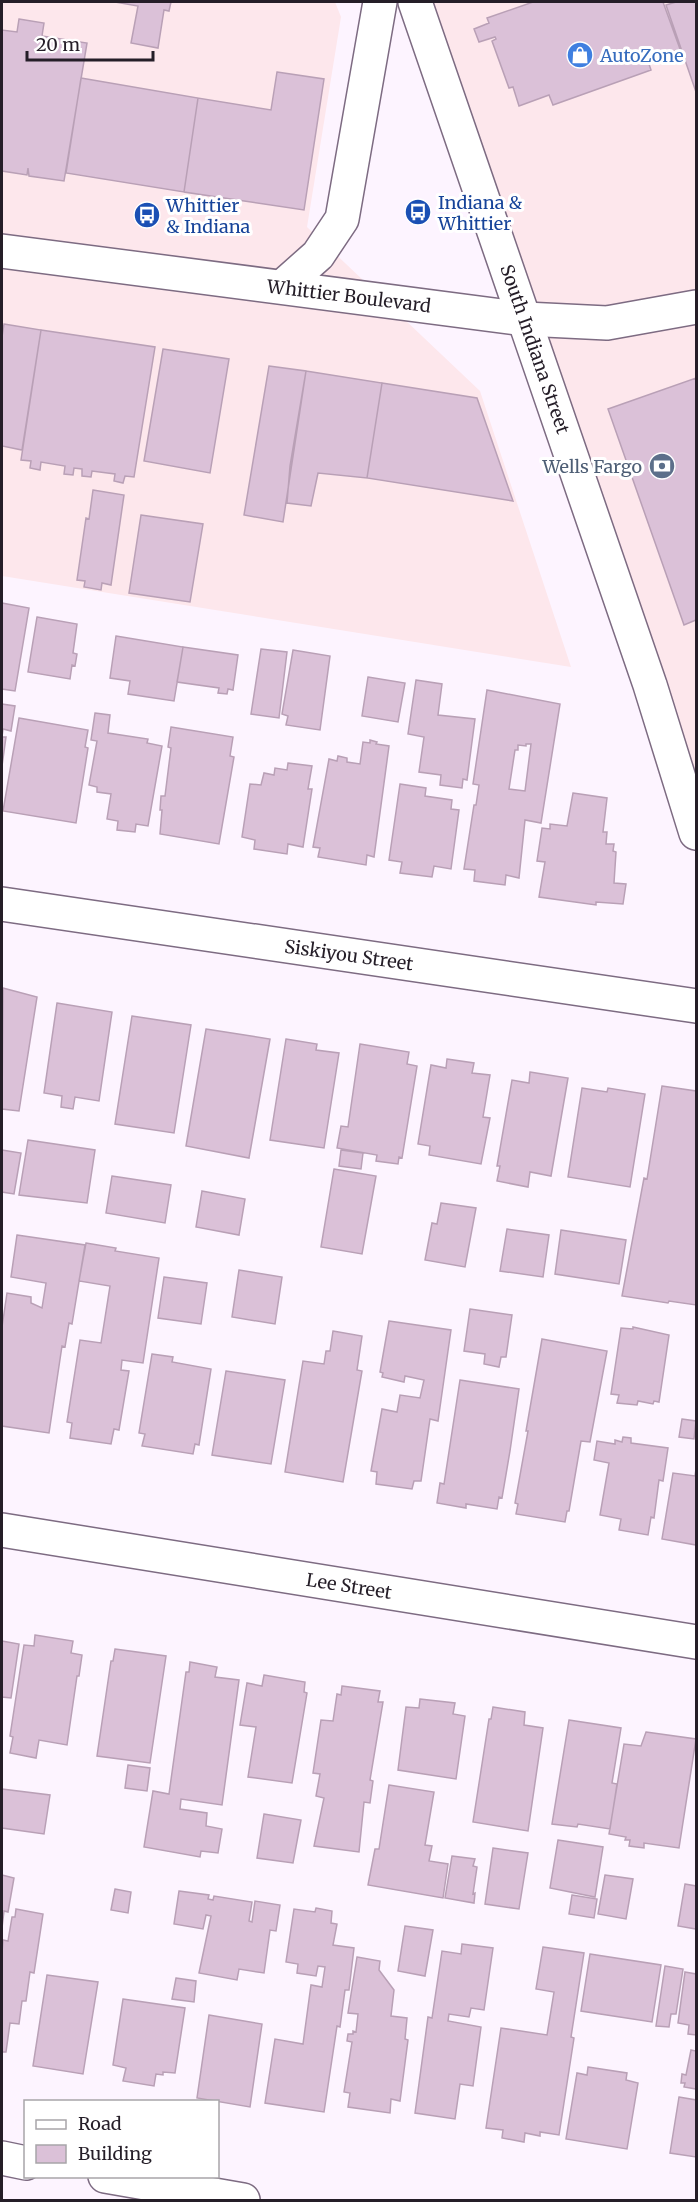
<svg xmlns="http://www.w3.org/2000/svg" width="698" height="2202" font-family="Merriweather,serif">
	<style>
		.commercial { fill: #fde7ec }
		.building { fill: #dbc1d8; stroke: #b9a0b6; stroke-width: 1.5; fill-rule: evenodd }
		.lines { fill: none; stroke-linecap: round; stroke-linejoin: round }
		.street-casing { stroke: #7d6b82; stroke-width: 36 }
		.secondary-casing { stroke: #7d6b82; stroke-width: 36 }
		.primary-casing { stroke: #7d6b82; stroke-width: 36 }
		.street { stroke: #fff; stroke-width: 33 }
		.secondary { stroke: #fff; stroke-width: 33 }
		.primary { stroke: #fff; stroke-width: 33 }
		.labels { text-anchor: middle; dominant-baseline: central; stroke-width: 6; stroke-linejoin: round; paint-order: stroke }
		.shop-label { font-size: 18px; fill: #366cbe; stroke: #fff; text-anchor: start }
		.transit-label { font-size: 18px; fill: #164399; stroke: #fff; text-anchor: start }
		.street-label { font-size: 18px; fill: #251e28; stroke: #fff }
		.service-label { font-size: 18px; fill: #4e5e75; stroke: #fff; text-anchor: end }
	</style>
	<rect width="100%" height="100%" fill="#fdf4ff"/>
	<!-- commercial -->
	<path class="commercial" d="M2,2H335L341,17L307,227L480,391L571,667L2,576Z
		M411,2H696V837Z"/>
	<!-- building -->
	<path class="building" d="M115,2H171L169,11L164,10L158,48L131,43L138,6Z
		M533,2H663L680,49L648,61L651,70L553,105L549,95L519,106L513,87L509,88L492,41L496,39L495,37L479,42L474,29L489,23L487,18Z
		M676,2H696V92L666,5Z
		M19,19L44,23L42,36L87,43L64,181L29,176L28,168L27,175L2,171V30L17,32Z
		M277,72L324,79L304,210L184,192L198,98L271,110Z
		M81,78L198,98L184,192L66,173Z
		M4,324L41,330L22,450L2,446V337Z
		M41,330L155,347L134,477L125,476L123,483L114,481L115,474L92,471L91,477L82,476V469L74,468L73,475L64,474L65,466L41,462L40,470L30,468L31,461L21,460Z
		M163,349L229,359L210,473L144,461Z
		M269,366L306,371L283,522L244,515Z
		M306,371L382,383L367,478L318,473L311,506L287,503L290,466Z
		M696,378V620L684,625L608,409Z
		M382,383L477,398L513,501L367,478Z
		M93,490L124,495L111,585L102,583L101,590L84,587L85,581L77,580L86,518L89,519Z
		M141,515L203,524L190,602L129,593Z
		M2,603L29,608L15,691L2,689Z
		M37,617L77,624L73,653L77,654L75,666L72,665L70,679L28,672Z
		M116,636L183,647L174,701L128,694L130,681L110,678Z
		M183,647L238,655L233,690L228,689L227,694L218,693L219,688L177,682Z
		M261,649L287,652L279,718L251,714Z
		M293,650L330,656L320,730L286,725L288,716L282,714Z
		M368,677L405,683L398,722L362,716Z
		M416,680L442,684L438,715L475,719L467,780L463,779L462,788L440,785L441,775L419,772L424,737L408,734Z
		M487,690L560,704L541,823L525,820L519,878L506,875L505,885L474,881L475,870L464,869L474,805H476L479,785L473,784ZM526,744H531L525,791L509,789L515,750H518V745L526,746Z
		M2,704L15,706L11,731L3,729L2,737H6L2,766Z
		M95,713L110,715L108,733L148,739L147,743L162,746L148,826L136,824L135,832L117,830L118,821L107,819L111,794L97,792V787L89,785L97,741L91,740Z
		M19,718L88,730L85,747L88,748L76,823L3,811Z
		M171,727L233,737L230,756L234,757L219,844L160,834L162,810H160L161,796H165L171,748L168,747Z
		M370,740L377,742L376,744L389,746L374,857L367,855L366,865L318,857L320,848L313,847L329,759L337,761L338,756L347,758V762L360,764L363,742L370,743Z
		M288,763L312,766L308,789H312L303,847L288,844L287,854L254,849L255,840L242,837L250,784L261,785L264,773L274,775L275,768L287,770Z
		M400,784L426,788L425,796L452,800L451,809L459,810L451,869L434,866L432,877L400,873L402,862L389,860Z
		M573,793L607,798L603,832H607L606,844H614L613,851L616,852L614,883L626,884L623,904L596,902V905L539,897L545,862L537,861L542,828L550,829V824L567,826Z
		M3,988L37,997L19,1111L2,1109Z
		M57,1003L112,1012L99,1101L75,1097L73,1109L61,1107L62,1096L44,1093Z
		M132,1016L191,1025L174,1133L115,1124Z
		M206,1029L270,1039L249,1158L186,1146Z
		M286,1039L317,1044L316,1050L339,1053L324,1148L270,1140Z
		M360,1044L409,1052L407,1064L417,1066L402,1158L399,1157L398,1164L376,1161L377,1155L337,1148L341,1126L348,1127Z
		M447,1059L474,1063L472,1073L490,1075L483,1117L490,1118L481,1164L429,1155L430,1146L418,1144L431,1065L446,1068Z
		M530,1072L568,1078L551,1176L530,1172L528,1187L497,1181L500,1166H497L512,1080L529,1083Z
		M662,1086L696,1091V1305L669,1301L668,1303L622,1296L644,1178L647,1179Z
		M582,1088L607,1092L608,1088L645,1094L630,1187L568,1177Z
		M28,1140L95,1150L87,1203L19,1195Z
		M2,1150L21,1153L14,1194L2,1192Z
		M341,1150L363,1153L361,1169L339,1166Z
		M334,1169L376,1176L362,1254L321,1247Z
		M112,1176L171,1185L165,1223L106,1213Z
		M202,1191L245,1199L239,1235L196,1227Z
		M441,1203L476,1208L465,1267L425,1260L432,1223L437,1224Z
		M507,1229L549,1235L543,1277L500,1271Z
		M561,1230L626,1240L619,1284L555,1274Z
		M17,1235L85,1245L72,1324L69,1323L65,1347L62,1346L49,1433L2,1426V1327L7,1293L31,1297V1303L42,1308L46,1283L11,1277Z
		M86,1243L116,1248L115,1251L159,1258L143,1363L122,1360L121,1370L129,1371L119,1430L114,1429L111,1444L70,1438L72,1423L67,1422L80,1340L101,1343L110,1286L79,1281Z
		M239,1270L282,1277L275,1324L232,1317Z
		M164,1277L207,1283L201,1324L158,1318Z
		M470,1309L512,1315L506,1357H501L499,1367L484,1364L485,1354L464,1351Z
		M389,1321L451,1330L438,1421L430,1419L421,1481H414L412,1489L376,1484L377,1472L371,1471L382,1409L397,1412L400,1395L420,1398L424,1380L405,1376L404,1382L382,1377L383,1373L380,1372Z
		M633,1327L669,1335L659,1402L654,1401L653,1404L638,1401L637,1405L617,1403L619,1395L611,1394L621,1328L633,1329Z
		M333,1331L362,1336L357,1370L362,1371L343,1482L285,1472L303,1361L324,1364L326,1351H330Z
		M542,1339L607,1351L590,1442L581,1441L569,1511H567L565,1522L516,1514L518,1504L515,1503L528,1431H526Z
		M152,1354L173,1357L172,1362L211,1369L199,1445L195,1444L193,1454L142,1446L145,1434L139,1433Z
		M226,1371L285,1380L271,1464L212,1455Z
		M460,1380L519,1389L510,1451L502,1498L499,1497L497,1509L466,1504V1508L437,1503L440,1483L444,1484Z
		M682,1419L696,1421L694,1439L679,1437Z
		M623,1437L631,1438V1443L668,1448L663,1481L659,1480L654,1518L651,1517L648,1535L619,1530L621,1519L600,1515L609,1463L594,1460L597,1441L615,1444V1440L622,1442Z
		M696,1469V1545L662,1539L673,1473L695,1476Z
		M35,1635L73,1641L71,1653L82,1655L79,1676H77L67,1745L39,1740L36,1758L10,1753L13,1737L10,1736L24,1645L34,1646Z
		M2,1641L19,1644L11,1698L2,1697Z
		M115,1649L166,1656L150,1763L97,1756L111,1661H113Z
		M190,1662L217,1667L215,1677L239,1680L222,1805L181,1799L180,1809L207,1813L206,1826L222,1829L218,1853L201,1851L200,1857L144,1847L153,1791L169,1794L186,1672H189Z
		M264,1675L305,1682L304,1692L307,1693L292,1783L248,1777L256,1727L240,1725L247,1683L262,1686Z
		M342,1686L380,1691L378,1702H383L370,1780L373,1781L370,1803L364,1802L359,1852L314,1846L324,1798L316,1796L320,1774L313,1773L321,1720L333,1721L337,1694L341,1695Z
		M420,1699L455,1703L453,1714L465,1716L456,1779L398,1770L406,1707L419,1708Z
		M493,1707L525,1712L524,1725L543,1728L528,1831L473,1822L489,1719H491Z
		M569,1720L621,1728L612,1783L617,1784L610,1829L578,1824L577,1827L552,1824Z
		M646,1732L696,1739L679,1848L644,1843V1848L629,1846L630,1840H625L626,1837L609,1834L624,1744L641,1746Z
		M128,1765L150,1768L147,1791L125,1788Z
		M389,1785L434,1792L425,1845L432,1846L429,1861L448,1864L443,1898L368,1885L375,1849H379Z
		M2,1789L50,1795L44,1834L2,1828Z
		M264,1814L301,1820L293,1863L257,1858Z
		M558,1840L603,1847L595,1897L550,1888Z
		M493,1848L528,1853L519,1909L485,1904Z
		M452,1856L475,1859L473,1866L477,1867L473,1894L475,1893L474,1903L445,1898Z
		M2,1875L14,1878L8,1912L4,1911L2,1928Z
		M605,1875L633,1879L626,1919L598,1914Z
		M685,1884L696,1886V1929L678,1926Z
		M115,1889L131,1892L128,1913L111,1910Z
		M179,1891L209,1895L208,1899L213,1900L214,1896L252,1902L249,1921L252,1922L255,1901L280,1905L276,1931L270,1930L264,1973L239,1969L237,1980L199,1973L211,1916L206,1915L203,1929L174,1924Z
		M572,1895L597,1899L594,1918L569,1914Z
		M316,1908L332,1911L331,1923L337,1924L333,1945L354,1948L349,1990H345L340,2027L337,2026L324,2112L265,2103L275,2039L303,2044L311,1985L322,1987L325,1967L318,1966L316,1976L297,1973L298,1964L286,1962L294,1909L315,1912Z
		M16,1909L43,1914L34,1973L30,1972L26,2001H22L19,2024L10,2023L6,2052H2V1953L3,1940L8,1941L12,1917H15Z
		M405,1926L433,1930L425,1976L398,1971Z
		M462,1944L493,1948L484,2010L471,2008L469,2017L449,2014L448,2021L481,2027L473,2086L460,2084L455,2119L415,2113L428,2017L432,2018L442,1951L461,1954Z
		M543,1947L584,1953L571,2037L574,2038L559,2135L540,2132V2136L525,2133L524,2142L502,2138L503,2130L486,2128L501,2028L547,2035L554,1992L536,1989Z
		M590,1954L661,1965L652,2022L581,2011Z
		M357,1957L380,1961L379,1970L394,1990L391,2016L407,2018L405,2039L408,2040L400,2101L391,2099L390,2113L348,2107L350,2093L344,2092L352,2042L347,2041L348,2034H353V2031L356,2032L358,2014L348,2013Z
		M665,1966L683,1969L676,2014H671L669,2027L656,2026Z
		M685,1972L696,1974V2035L688,2034L689,2025L678,2023Z
		M47,1975L98,1982L83,2074L33,2066Z
		M176,1978L196,1981L194,2002L172,1999Z
		M123,1999L185,2008L175,2073L163,2072V2075L156,2074L154,2086L123,2081L126,2068L113,2065Z
		M209,2015L262,2024L250,2107L197,2098Z
		M691,2050L696,2051V2089L684,2087L685,2083H681L682,2074L686,2075Z
		M588,2067L627,2073L626,2080L638,2083L627,2149L566,2139L577,2073L587,2075Z
		M679,2097L696,2100V2157L670,2153Z"/>
	<g class="lines">
		<defs>
			<path id="street" d="M2,904L696,1006
				M2,1530L696,1642
				M2,2158L26,2163
				M105,2176L243,2200"/>
			<path id="secondary" d="M415,2L650,685L696,833"/>
			<path id="primary" d="M2,251L525,319L607,323L696,307
				M282,287L318,255L342,219L380,2"/>
		</defs>
		<!-- street casing -->
		<use href="#street" class="street-casing"/>
		<!-- secondary casing -->
		<use href="#secondary" class="secondary-casing"/>
		<!-- primary casing -->
		<use href="#primary" class="primary-casing"/>
		<!-- street -->
		<use href="#street" class="street"/>
		<!-- secondary -->
		<use href="#secondary" class="secondary"/>
		<!-- primary -->
		<use href="#primary" class="primary"/>
	</g>
	<!-- icons -->
	<defs>
		<symbol id="shop-disc" viewBox="-11 -11 22 22"><circle r="9.5" fill="#3f7fe0" stroke="#fff"/><path d="M-5-2.5h2.3a2.7 3.5 0 0 1 5.4 0H5L5.5 6h-11ZM-1.5-2.5h3a1.5 2.3 0 0 0-3 0Z" fill="#fff"/></symbol>
		<symbol id="bus-disc" viewBox="-11 -11 22 22"><circle r="9.5" fill="#1a4fb4" stroke="#fff"/><path d="M-5-6H5V4H4V6H2V4H-2V6H-4V4H-5ZM-3.5-4V0h7V-4ZM-3.5 1.2v1.5H-2V1.2ZM2 1.2v1.5H3.5V1.2Z" fill="#fff"/></symbol>
		<symbol id="bank-disc" viewBox="-11 -11 22 22"><circle r="9.5" fill="#5c6f8a" stroke="#fff"/><path d="M-6-4H6V4H-6ZM0-2.3a2.3 2.3 0 1 0 0 4.6a2.3 2.3 0 1 0 0-4.6Z" fill="#fff"/></symbol>
	</defs>
	<g fill-rule="evenodd">
		<use href="#shop-disc" x="565" y="40" width="30" height="30"/>
		<use href="#bus-disc" x="403" y="197" width="30" height="30"/>
		<use href="#bus-disc" x="132" y="200" width="30" height="30"/>
		<use href="#bank-disc" x="647" y="451" width="30" height="30"/>
	</g>
	<g class="labels">
		<!-- shop labels -->
		<g class="shop-label">
			<text x="600" y="55">AutoZone</text>
		</g>
		<!-- transit labels -->
		<g class="transit-label">
			<text x="438" y="202">Indiana &amp;<tspan x="438" dy="21">Whittier</tspan></text>
			<text x="166" y="205">Whittier<tspan x="166" dy="21">&amp; Indiana</tspan></text>
		</g>
		<!-- street labels -->
		<g class="street-label">
			<text transform="translate(349 296) rotate(7)">Whittier Boulevard</text>
			<text transform="translate(535 349) rotate(71)">South Indiana Street</text>
			<text transform="translate(349 955) rotate(8)">Siskiyou Street</text>
			<text transform="translate(349 1586) rotate(9)">Lee Street</text>
		</g>
		<!-- service labels -->
		<g class="service-label">
			<text x="642" y="466">Wells Fargo</text>
		</g>
	</g>
	<!-- border -->
	<rect width="698" height="2202" fill="none" stroke="#251e28" stroke-width="6"/>
	<!-- legend -->
	<rect x="24" y="2100" width="195" height="78" fill="#ffffff" stroke="#a8a5a9" stroke-width="1.5"/>
	<rect x="36" y="2120" width="30" height="9" fill="#ffffff" stroke="#a8a5a9" stroke-width="1.5"/>
	<text x="78" y="2130" font-size="18" fill="#251e28">Road</text>
	<rect x="36" y="2145" width="30" height="18" fill="#dbc1d8" stroke="#a8a5a9" stroke-width="1.5"/>
	<text x="78" y="2160" font-size="18" fill="#251e28">Building</text>
	<!-- scale -->
	<path d="M27 51v9h126v-9" fill="none" stroke="#251e28" stroke-width="3"/>
	<text x="36" y="51" font-size="18" fill="#251e28" stroke="#ffffff" stroke-width="4.5" paint-order="stroke">20 m</text>
</svg>
